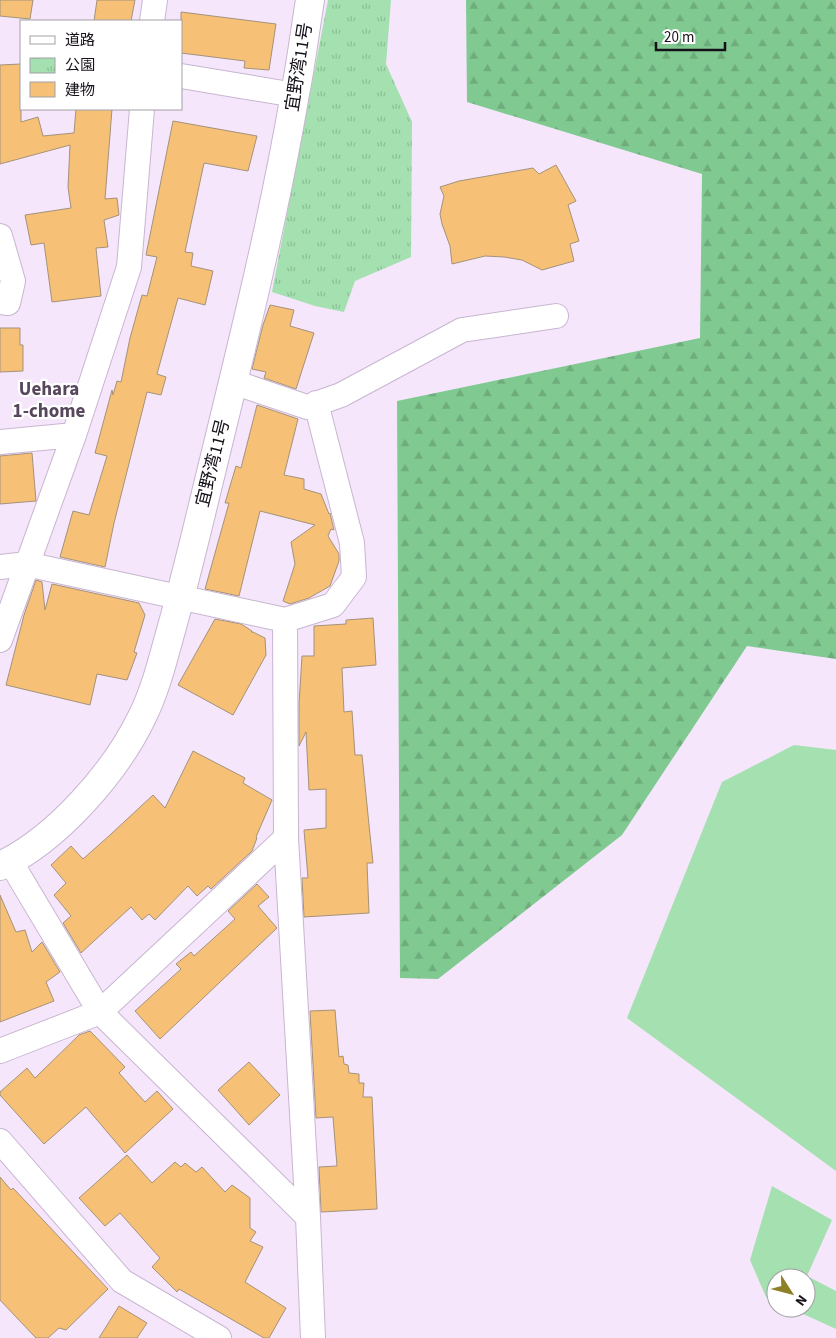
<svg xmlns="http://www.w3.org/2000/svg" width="836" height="1338" font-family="'Source Sans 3','Noto Sans JP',sans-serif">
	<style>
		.green { fill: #a4e0b0 }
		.forest { fill: url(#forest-firs) }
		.park { fill: url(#park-tufts) }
		.building { fill: #f6c077; stroke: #a5927a }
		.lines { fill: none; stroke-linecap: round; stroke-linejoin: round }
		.minor-casing { stroke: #c8b6d0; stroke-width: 26 }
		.tertiary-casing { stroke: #c8b6d0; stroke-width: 30 }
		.minor { stroke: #fff; stroke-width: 24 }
		.tertiary { stroke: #fff; stroke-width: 28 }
		.labels { text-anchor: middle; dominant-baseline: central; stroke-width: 4.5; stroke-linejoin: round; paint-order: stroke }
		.street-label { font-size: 18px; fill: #161019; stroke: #fff }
		.neighbourhood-label { font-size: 19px; font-weight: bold; fill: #57475d; stroke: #fff }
	</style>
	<defs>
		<pattern id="forest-firs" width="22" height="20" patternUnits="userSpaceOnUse" patternTransform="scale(1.25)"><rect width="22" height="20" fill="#80ca91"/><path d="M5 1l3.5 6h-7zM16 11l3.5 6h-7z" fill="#6eac7c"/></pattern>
		<pattern id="park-tufts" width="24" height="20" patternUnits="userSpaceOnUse" patternTransform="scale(1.25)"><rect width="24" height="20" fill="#a4e0b0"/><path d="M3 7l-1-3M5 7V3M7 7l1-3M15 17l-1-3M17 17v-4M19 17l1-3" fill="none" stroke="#8cbf97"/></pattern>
	</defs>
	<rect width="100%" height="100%" fill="#f5e6fc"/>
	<!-- green -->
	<path class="green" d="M794,745L836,750V1171L627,1018L722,782Z
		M772,1186L832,1220L807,1276L836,1291V1329L790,1308H806V1278H776V1302L766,1297L750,1260Z"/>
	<!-- forest -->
	<path class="forest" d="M466,0H836V659L747,646L622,835L438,979L400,978L397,401L700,338L702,174L467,102Z"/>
	<!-- park -->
	<path class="park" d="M328,0H391L386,64L412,122L411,257L355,281L344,312L315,306L272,292Z"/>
	<!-- building -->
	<path class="building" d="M0,0H33L30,19L0,16Z
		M97,0H135L131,21H94Z
		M181,12L276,24L269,70L244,68L245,61L181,53Z
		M21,64V122L38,117L43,136L74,133L76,109H112L105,199L117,198L119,215L104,220L108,247L96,248L101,296L52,302L44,243L31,245L25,215L71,208L68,187L70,145L0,164V65Z
		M173,121L257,136L248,171L204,163L185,252L193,253L191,266L213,271L205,305L178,298L157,374L166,377L161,395L147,392L114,523L105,567L60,557L73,511L89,515L107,456L95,453L112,390L113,395L117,381L121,382L130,338L142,295L147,296L157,257L146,255Z
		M556,165L576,201L568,205L579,241L570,244L574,261L542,270L522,260L504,257L485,256L452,264L450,246L442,224L440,214L444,196L440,187L459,181L533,168L539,174Z
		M270,305L294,310L290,326L314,333L296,389L264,378L266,372L252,369L263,325Z
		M0,328H20V345H23V371L0,372Z
		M257,405L298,419L284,475L304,479V489L321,494L329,514L330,513L334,530L331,529L328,536L339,554V561L330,586L309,598L290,604L283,601L295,564L291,542L315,525L260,511L239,596L205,589L229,503H225L236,466L241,468Z
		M32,453L36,501L0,504V456Z
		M36,580L42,582L45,610L52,584L139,603L145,615L134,652L137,653L127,680L97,674L90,705L6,685L24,615Z
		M373,618L376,665L342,668L344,712L352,711L355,755H362L369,825L373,863H367L369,913L304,917L302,878H308L304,830L326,828V789L309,790L306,732L299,746V704L302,656H314V626L346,624V620Z
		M215,619L241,624L252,631L251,632H253L265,638L266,655L233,715L178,685Z
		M193,751L245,778L243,783L272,800L256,837L257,838L252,851L211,889L208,886L197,896L188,886L155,920L149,914L142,920L131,907L81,953L63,923L71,916L54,895L66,883L51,865L71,846L83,859L110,835L153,795L165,808Z
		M257,884L269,897L258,906L277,928L160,1039L135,1011L181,969L176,964L191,952L194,956L235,919L228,911Z
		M0,895L16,932L25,930L32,952L42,942L60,972L46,982L54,1001L0,1022Z
		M335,1010L339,1057L343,1056L344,1064L348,1065L349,1073L359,1074V1083H364L363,1097H372L377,1209L321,1212L319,1167L337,1166L333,1117L316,1118L310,1011Z
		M90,1031L125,1067L119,1073L145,1102L157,1091L173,1109L125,1153L86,1107L44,1144L0,1095V1092L27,1068L35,1078L79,1035Z
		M249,1062L280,1095L249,1125L218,1090Z
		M127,1155L152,1183L175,1162L181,1167L185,1163L196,1172L202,1167L225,1192L232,1185L250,1198V1228L256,1232L250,1241L263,1247L245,1282L286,1308L269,1338H264L179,1289L177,1292L152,1267L160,1258L120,1213L105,1226L79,1198Z
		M0,1177L11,1190L13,1188L108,1289L66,1330L59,1328L48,1338H36L0,1300Z
		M119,1306L147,1323L137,1338H99Z"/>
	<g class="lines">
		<defs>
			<path id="minor" d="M152,21L155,0
				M181,76L295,95
				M0,236L13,281L8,303L0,302
				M233,382L307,407L341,395L462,330L556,316
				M0,442L74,435
				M0,567L26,564L285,620L286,838L308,1217L313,1338
				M285,620L333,605L354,577L352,543L316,403
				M0,640L74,435L129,267L142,109
				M10,861L100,1012L308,1217
				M0,1051L100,1012L286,838
				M0,1141L122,1281L219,1338"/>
			<path id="tertiary" d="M0,866C56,840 115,773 142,717C154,693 161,667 168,641C182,592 194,543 206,493C238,361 272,228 295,94C301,63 305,31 310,0"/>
		</defs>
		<!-- minor casing -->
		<use href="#minor" class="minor-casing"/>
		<!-- tertiary casing -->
		<use href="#tertiary" class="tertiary-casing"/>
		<!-- minor -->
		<use href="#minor" class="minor"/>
		<!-- tertiary -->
		<use href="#tertiary" class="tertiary"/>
	</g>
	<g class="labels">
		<!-- street labels -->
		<g class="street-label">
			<text transform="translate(299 67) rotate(-81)">宜野湾11号</text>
			<text transform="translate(213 463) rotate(-76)">宜野湾11号</text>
		</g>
		<!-- neighbourhood labels -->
		<g class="neighbourhood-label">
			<text x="49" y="389">Uehara<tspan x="49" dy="22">1-chome</tspan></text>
		</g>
	</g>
	<!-- legend -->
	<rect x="20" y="20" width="162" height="90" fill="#ffffff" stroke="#a29fa3"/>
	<rect x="30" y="36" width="25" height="8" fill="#ffffff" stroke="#a29fa3"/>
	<text x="65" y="45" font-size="15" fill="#161019">道路</text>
	<rect x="30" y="58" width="25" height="15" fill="url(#park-tufts)" stroke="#a29fa3"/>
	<text x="65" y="70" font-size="15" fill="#161019">公園</text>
	<rect x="30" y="82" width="25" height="15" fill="#f6c077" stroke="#a29fa3"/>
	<text x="65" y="95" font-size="15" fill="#161019">建物</text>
	<!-- north arrow -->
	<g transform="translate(791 1293) rotate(126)"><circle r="24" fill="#ffffff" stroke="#a29fa3"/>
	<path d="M0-4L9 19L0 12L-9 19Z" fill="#8e8027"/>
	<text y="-8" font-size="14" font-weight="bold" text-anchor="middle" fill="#161019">N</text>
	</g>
	<!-- scale -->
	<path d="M656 42v8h69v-8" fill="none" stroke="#161019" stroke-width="2.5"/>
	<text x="664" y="42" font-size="15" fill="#161019" stroke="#ffffff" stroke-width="4" paint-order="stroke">20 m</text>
</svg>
